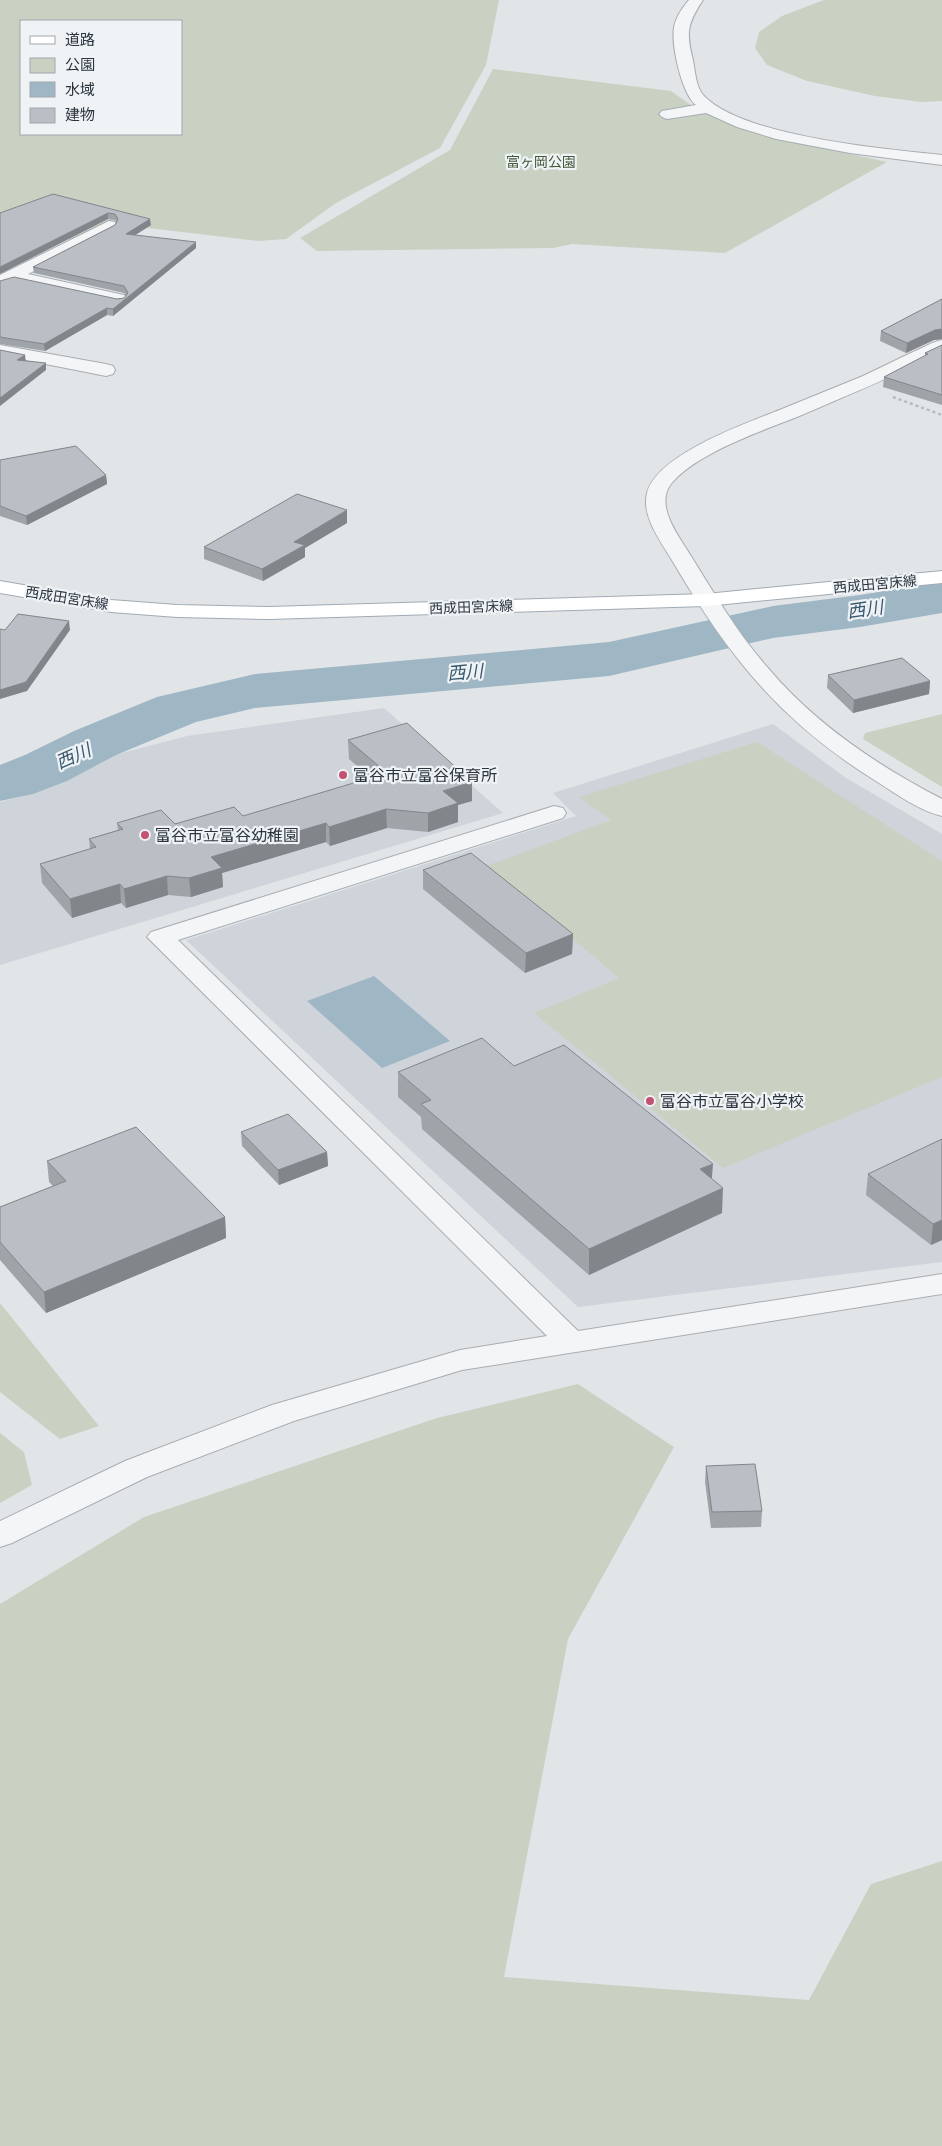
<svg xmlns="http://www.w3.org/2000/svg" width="942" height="2146" font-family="Raleway,'Noto Sans JP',sans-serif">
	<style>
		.built { fill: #cfd4da }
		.green { fill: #c9d1c3; fill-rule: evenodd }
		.water { fill: #9fb7c5 }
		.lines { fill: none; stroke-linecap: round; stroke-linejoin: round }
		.river { fill: #9fb7c5; fill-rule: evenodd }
		.minor-casing { stroke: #a7adb2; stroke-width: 2 }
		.major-casing { stroke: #a1abb3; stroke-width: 2 }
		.path { stroke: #b7bbc0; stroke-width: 2.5; stroke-dasharray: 3 3; stroke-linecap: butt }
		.minor { fill: #f3f5f7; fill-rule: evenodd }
		.major { fill: #fff; fill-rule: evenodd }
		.wall { fill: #9fa4a9 }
		.shaded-wall { fill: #82868a }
		.building { fill: #b9bfc5; stroke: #82868a }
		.poi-dot { fill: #c25172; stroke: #f0f3f6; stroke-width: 2 }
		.labels { text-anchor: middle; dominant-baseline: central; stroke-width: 4.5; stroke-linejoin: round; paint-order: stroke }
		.far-park-label { font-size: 14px; fill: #445939; stroke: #f0f3f6 }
		.far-street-label { font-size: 14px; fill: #2b353e; stroke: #f0f3f6 }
		.poi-label { font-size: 16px; fill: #2b353e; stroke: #f0f3f6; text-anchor: start }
		.water-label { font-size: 18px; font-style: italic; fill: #38596f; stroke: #f0f3f6 }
	</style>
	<rect width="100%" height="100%" fill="#e1e5e8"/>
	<!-- built -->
	<path class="built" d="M384,708L503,813L0,965V802L24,796L118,754L187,736Z
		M773,724L846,778L942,834V1262L578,1307L186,940L576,816L553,793Z"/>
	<!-- green -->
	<path class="green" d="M0,0H499L486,65L440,148L336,203L286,239L259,241L148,228L110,232L0,251ZM21,21H181V134H21Z
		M824,0H942V101L921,102L875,96L807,81L767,65L755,48L759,32L782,16Z
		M493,69L671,91L691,105L749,131L887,162L725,253L572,244L553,248L317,251L300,238L450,150Z
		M942,714V787L863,739L865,733Z
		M757,742L942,861V1077L723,1168L534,1013L619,978L486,866L611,820L579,797Z
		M0,1303L99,1426L60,1439L0,1392Z
		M578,1384L674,1447L568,1639L504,1977L809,2000L871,1884L942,1861V2146H0V1604L144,1517L437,1418Z
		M0,1433L24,1452L32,1485L0,1503Z"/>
	<!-- water -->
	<path class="water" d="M374,976L450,1041L382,1068L307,1001Z"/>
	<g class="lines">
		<!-- river -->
		<path class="river" d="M942,581V613L860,627L773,638L609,676L255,708L196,722L116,755L67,781L33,794L0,801V765L25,755L74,731L157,697L255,674L609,642L773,606L860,595Z"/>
		<defs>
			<path id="minor" d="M689,0H703C687,24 686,33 693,60C695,71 696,88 704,96C744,137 885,149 942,155V165L850,153L776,139L737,127L706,113L667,119L662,117L659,114L662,111L696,105C682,94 671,46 674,27C676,17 682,8 689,0Z
				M109,221L115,222L117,226L115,230L28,274L124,295L127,299L124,303L118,304L14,282L0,287V275Z
				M942,340V352C895,376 846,396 797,417C761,431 695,454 671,484C654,506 680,538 691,556C715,595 738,634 768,668C815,724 878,766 942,799V816C920,811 898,795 879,783C782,723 730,659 673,562C662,543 641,517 647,493C657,454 747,423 782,409C809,398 836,387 863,376C880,368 896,360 913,352C923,348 932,342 942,340Z
				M0,345L106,364L113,366L115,370L113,374L106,376L0,355Z
				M554,806L563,808L566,813L563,818L178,940L578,1331L942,1274V1294L462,1370L294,1421L147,1477L12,1543L0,1547V1521L125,1461L272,1405L460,1350L547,1336L147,937L151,932Z"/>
			<path id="major" d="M942,571V583L706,606L269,619L177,617L111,612L0,593V581L111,600L177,605L269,607L706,594Z"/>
		</defs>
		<!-- minor casing -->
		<use href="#minor" class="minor-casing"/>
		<!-- major casing -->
		<use href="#major" class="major-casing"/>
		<!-- path -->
		<path class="path" d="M893,397L942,415"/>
		<!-- minor -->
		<use href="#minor" class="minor"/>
		<!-- major -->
		<use href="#major" class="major"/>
	</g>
	<!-- wall -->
	<path class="wall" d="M53,194L151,225L135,235L196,248L113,316L107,315L45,351L0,344V281L117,299L124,298L126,296L124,293L34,273L33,267L115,225L117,222L115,220L108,219Z
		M942,299V339L934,340L906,353L880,341L881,331Z
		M942,345V405L883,387L884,377L925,356V353Z
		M0,460L106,475L107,484L27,525L0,516Z
		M347,523L305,548V557L263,581L204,559V547Z
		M828,675L930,681L929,694L853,713L827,688Z
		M348,740L472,801L458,805V822L428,832L387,828L330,846L326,842L222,873L223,887L191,897L168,895L126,908L121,903L72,918L42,883L40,864L90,849L89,839L118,830L117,823L175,824L243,816L371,778L349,759Z
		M423,870L573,934L572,954L525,973L423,889Z
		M514,1066L712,1179L722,1213L589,1275L422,1129L421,1117L398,1097V1072Z
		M241,1132L327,1152L328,1166L279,1185L242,1146Z
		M942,1139V1240L931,1245L866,1195L868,1174Z
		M47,1161L225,1217L226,1238L46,1313L0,1260V1207L53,1186L49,1182Z
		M706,1466L762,1511L761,1527L711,1528L705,1482Z"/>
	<!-- shaded-wall -->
	<path class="shaded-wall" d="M108,213V219L0,274V267Z
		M150,219L151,225L126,241V234Z
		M196,242V248L113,316V309Z
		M107,308V315L45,351L44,344Z
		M942,329V339L934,340L906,353L907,343L935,330Z
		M25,355L26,362L17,360Z
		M46,363V370L0,406V398Z
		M106,475L107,484L27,525L26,516Z
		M347,510V523L305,548V557L263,581L262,569L294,542Z
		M69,621L70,630L27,691L0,699V690Z
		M930,681L929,694L853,713L854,700Z
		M472,782V801L458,805V822L428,832V813L443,791Z
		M386,809L387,828L330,846L329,827Z
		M326,823V842L222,873L223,887L191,897L189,878L211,857Z
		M167,876L168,895L126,908L124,889Z
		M120,884L121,903L72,918L70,899Z
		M573,934L572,954L525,973L526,953Z
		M327,1152L328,1166L279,1185L278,1170Z
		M713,1164L711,1189L700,1169Z
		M723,1188L722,1213L589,1275V1249Z
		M225,1217L226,1238L46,1313L44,1292Z
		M942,1220V1240L931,1245L933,1224Z"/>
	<!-- building -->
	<path class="building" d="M53,194L150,219L126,234L196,242L113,309L107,308L44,344L0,337V281L14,277L117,299L124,298L128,293L124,286L33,267L115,225L118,219L115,214L108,213L0,267V213Z
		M942,299V329L935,330L907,343L881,331Z
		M942,345V395L884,377L928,354L925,353Z
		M0,350L25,355L17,360L46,363L0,398Z
		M76,446L106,475L26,516L0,506V460Z
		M297,494L347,510L294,542L305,545L262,569L204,547Z
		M18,614L69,621L26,682L0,690V629L5,630Z
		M902,658L930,681L854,700L828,675Z
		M407,723L472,782L443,791L458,803L428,813L386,809L329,827L326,823L211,857L222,868L189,878L167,876L124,889L120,884L70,899L40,864L96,847L89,839L123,829L117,823L161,810L175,824L234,807L243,816L387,773L348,740Z
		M471,853L573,934L526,953L423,870Z
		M482,1038L514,1066L564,1045L713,1164L700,1169L723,1188L589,1249L421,1104L431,1100L398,1072Z
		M288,1114L327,1152L278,1170L241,1132Z
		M136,1127L225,1217L44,1292L0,1242V1207L66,1181L47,1161Z
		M942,1139V1220L933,1224L868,1174Z
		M755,1464L762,1511L712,1512L706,1466Z"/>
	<!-- markers -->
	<g class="poi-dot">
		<circle cx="343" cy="775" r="5"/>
		<circle cx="145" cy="835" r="5"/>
		<circle cx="650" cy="1101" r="5"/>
	</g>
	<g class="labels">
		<!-- far-park labels -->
		<g class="far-park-label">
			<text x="541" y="162">富ヶ岡公園</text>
		</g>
		<!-- far-street labels -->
		<g class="far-street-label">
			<text transform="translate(875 584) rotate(-5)">西成田宮床線</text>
			<text transform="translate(67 598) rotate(9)">西成田宮床線</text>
			<text transform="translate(471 607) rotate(-2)">西成田宮床線</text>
		</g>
		<!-- poi labels -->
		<g class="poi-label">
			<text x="353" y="775">富谷市立富谷保育所</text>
			<text x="155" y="835">富谷市立富谷幼稚園</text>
			<text x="660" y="1101">富谷市立富谷小学校</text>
		</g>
		<!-- water labels -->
		<g class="water-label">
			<text transform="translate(865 609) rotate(-8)">西川</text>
			<text transform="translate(465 672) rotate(-5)">西川</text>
			<text transform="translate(73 756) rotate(-24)">西川</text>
		</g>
	</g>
	<!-- legend -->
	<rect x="20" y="20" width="162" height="115" fill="#f0f3f6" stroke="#a1a7ac"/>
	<rect x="30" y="36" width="25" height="8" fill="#ffffff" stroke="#a1a7ac"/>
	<text x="65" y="45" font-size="15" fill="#2b353e">道路</text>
	<rect x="30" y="58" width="25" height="15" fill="#c9d1c3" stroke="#a1a7ac"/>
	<text x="65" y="70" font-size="15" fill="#2b353e">公園</text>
	<rect x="30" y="82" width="25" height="15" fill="#9fb7c5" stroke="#a1a7ac"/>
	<text x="65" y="95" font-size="15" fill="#2b353e">水域</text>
	<rect x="30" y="108" width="25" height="15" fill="#b9bfc5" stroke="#a1a7ac"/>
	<text x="65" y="120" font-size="15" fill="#2b353e">建物</text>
</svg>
